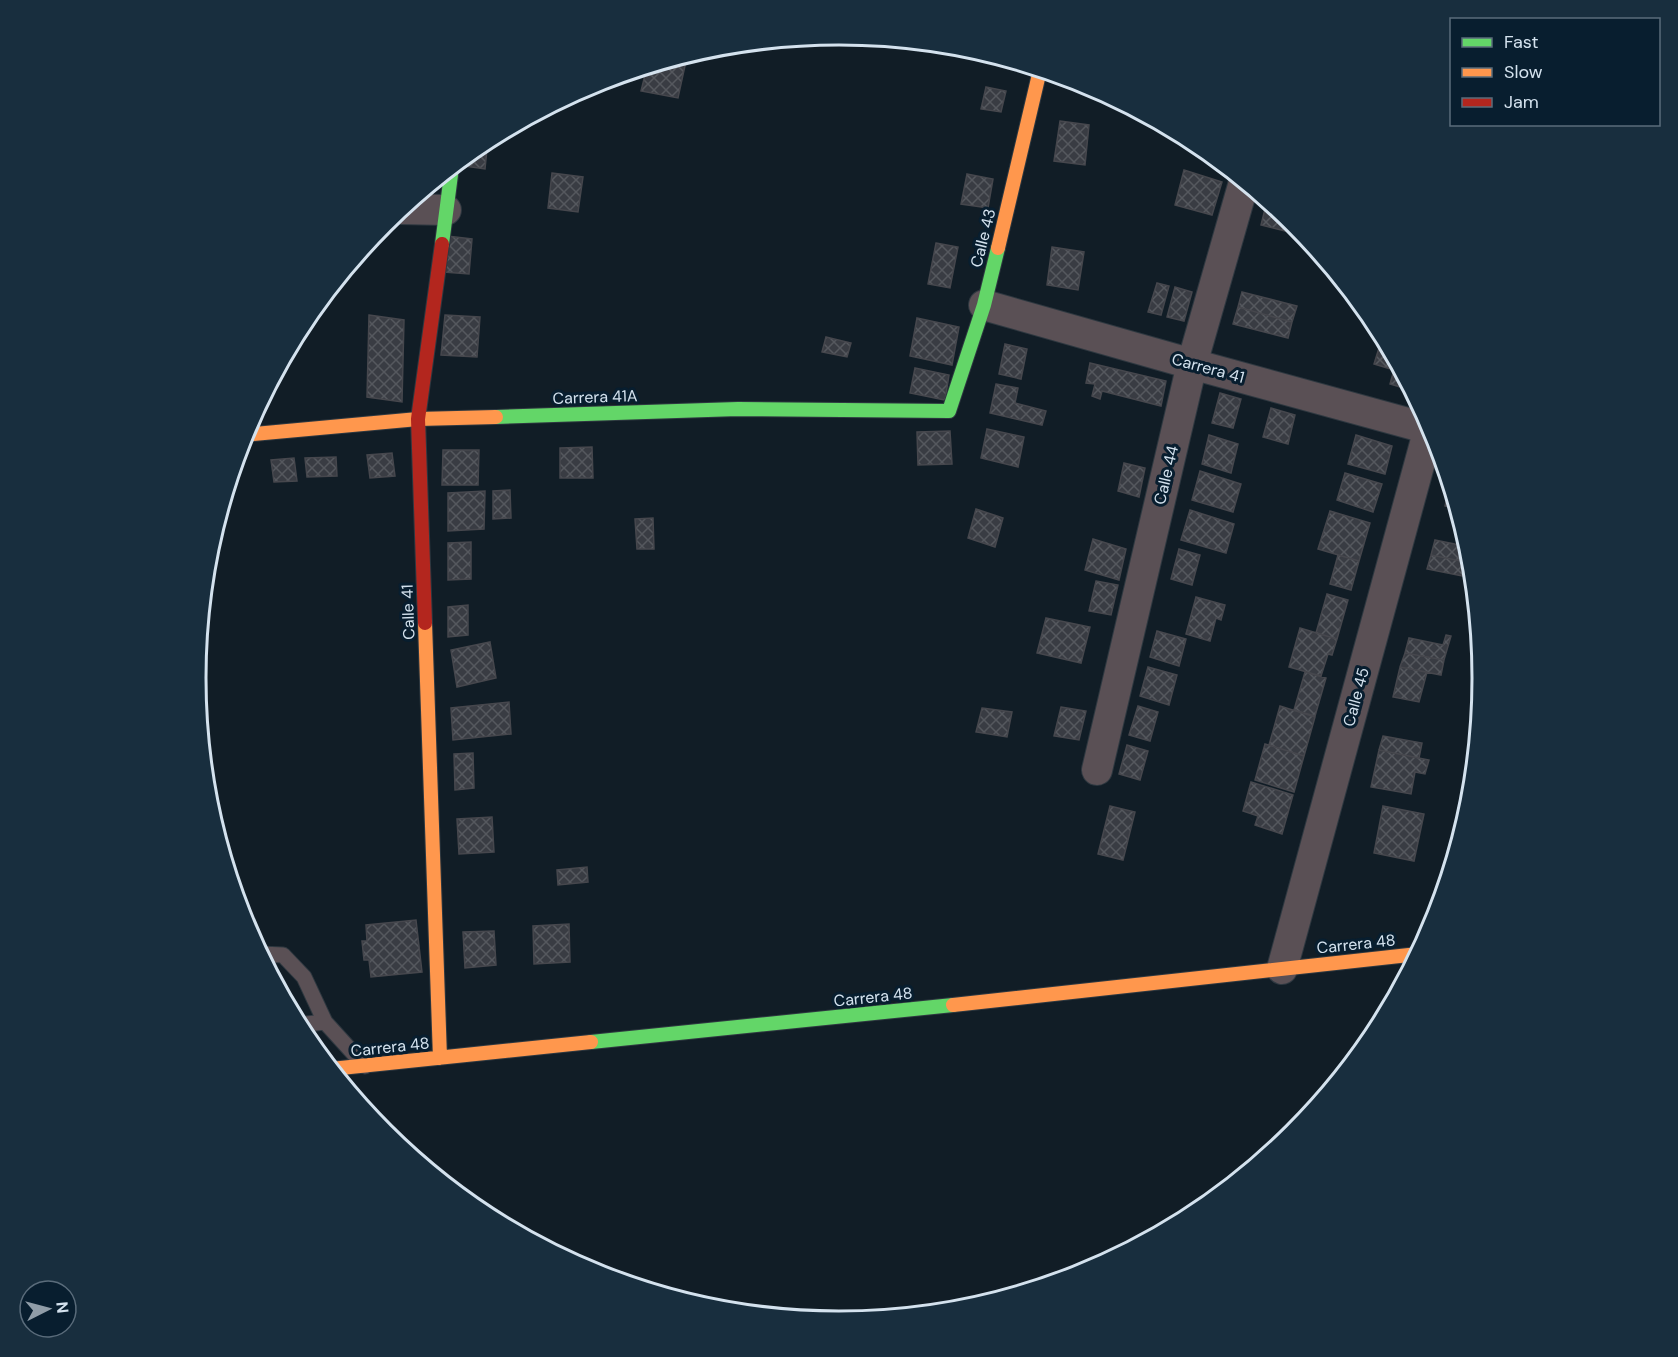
<svg xmlns="http://www.w3.org/2000/svg" width="1678" height="1357" font-family="'DM Sans',sans-serif">
	<style>
		.building { fill: url(#building-cross-hatch); stroke: #46474d; stroke-width: 1.5 }
		.lines { fill: none; stroke-linecap: round; stroke-linejoin: round }
		.lane-casing { stroke: #2e3840; stroke-width: 17 }
		.street-casing { stroke: #2e3840; stroke-width: 32 }
		.fast-casing { stroke: #2e3840; stroke-width: 16 }
		.slow-casing { stroke: #2e3840; stroke-width: 16 }
		.jam-casing { stroke: #2e3840; stroke-width: 16 }
		.lane { stroke: #5a5055; stroke-width: 15 }
		.street { stroke: #5a5055; stroke-width: 30 }
		.fast { stroke: #63d668; stroke-width: 14 }
		.slow { stroke: #ff974d; stroke-width: 14 }
		.jam { stroke: #b3261e; stroke-width: 14 }
		.labels { text-anchor: middle; dominant-baseline: central; stroke-width: 6; stroke-linejoin: round; paint-order: stroke }
		.street-label { font-size: 16px; fill: #d4e2ee; stroke: #081e2f }
		.rim { fill: none; stroke: #d4e2ee; stroke-width: 3 }
	</style>
	<defs>
		<pattern id="building-cross-hatch" width="8" height="8" patternUnits="userSpaceOnUse" patternTransform="scale(1.5)"><rect width="8" height="8" fill="#393c43"/><path d="M0 0l8 8M0 8l8-8" fill="none" stroke="#55585e"/></pattern>
	</defs>
	<rect width="100%" height="100%" fill="#111d26"/>
	<!-- building -->
	<path class="building" d="M674,59L686,61L678,98L641,91L647,67Z
		M986,87L1006,91L1001,112L981,109Z
		M1060,121L1089,125L1085,165L1054,161Z
		M488,139L485,169L458,165V162L482,143Z
		M1184,170L1222,182L1212,215L1175,205Z
		M552,173L583,177L578,212L548,208Z
		M967,174L993,179L988,208L961,204Z
		M1267,201L1295,223L1305,236L1261,225Z
		M447,236L472,239L469,274L444,272Z
		M936,243L958,247L950,288L928,284Z
		M1052,247L1084,252L1078,290L1047,285Z
		M1157,283L1169,286L1161,315L1148,312Z
		M1175,287L1192,292L1184,321L1167,317Z
		M1242,292L1297,306L1292,322L1238,307Z
		M1238,307L1292,322L1288,338L1233,324Z
		M369,315L404,320L402,402L367,397Z
		M445,315L480,317L477,357L441,355Z
		M917,318L959,327L952,365L910,356Z
		M826,337L851,343L847,357L822,352Z
		M1005,344L1027,349L1021,379L999,374Z
		M1379,348L1391,351L1408,384L1407,389L1390,384L1394,370L1374,364Z
		M1090,363L1166,381L1161,406L1102,391L1100,399L1092,396L1095,384L1086,383Z
		M915,368L949,375L945,400L910,393Z
		M996,384L1018,388L1015,403L1046,411L1042,425L990,413Z
		M1220,393L1241,399L1233,428L1212,423Z
		M1271,408L1295,415L1288,444L1263,437Z
		M987,429L1024,437L1018,467L981,458Z
		M950,431L952,464L918,465L917,432Z
		M1209,435L1238,444L1231,473L1202,464Z
		M1356,435L1392,446L1385,474L1348,464Z
		M592,447L593,478H560V448Z
		M443,450H479L478,485H442Z
		M392,453L395,476L370,478L367,455Z
		M336,457L337,476L307,477L305,458Z
		M294,458L297,481L274,482L271,460Z
		M1124,463L1145,468L1139,497L1118,491Z
		M1200,471L1241,484L1233,512L1192,500Z
		M1345,473L1382,484L1373,512L1337,500Z
		M1450,485L1457,509L1445,506Z
		M510,490L511,518L493,519V491Z
		M485,491L484,529L448,531V493Z
		M976,509L1003,518L995,547L968,538Z
		M1190,510L1234,524L1226,553L1181,540Z
		M1330,511L1370,523L1359,561L1318,549Z
		M653,518L654,549H637L635,519Z
		M1093,539L1126,549L1119,580L1085,570Z
		M1435,540L1469,547L1471,563L1431,555Z
		M471,542V579L448,580V543Z
		M1179,549L1200,555L1192,585L1171,579Z
		M1338,555L1359,561L1351,590L1330,584Z
		M1431,555L1471,563L1467,577L1427,569Z
		M1096,581L1118,585L1111,615L1089,611Z
		M1327,594L1348,600L1337,639L1316,633Z
		M1196,597L1225,605L1221,620L1216,618L1210,641L1186,634Z
		M468,605V635L448,637V607Z
		M1046,618L1090,627L1081,663L1037,653Z
		M1300,628L1337,639L1332,655L1328,654L1321,676L1289,667Z
		M1157,631L1186,639L1179,666L1150,657Z
		M1446,635L1451,636L1444,660L1405,653L1409,638L1443,645Z
		M490,642L496,678L457,687L451,650Z
		M1405,653L1444,660L1441,675L1400,667Z
		M1148,667L1177,675L1169,705L1140,696Z
		M1400,667L1427,672L1419,702L1393,697Z
		M1305,672L1326,678L1315,716L1294,710Z
		M509,702L511,734L453,740L451,708Z
		M1138,706L1158,712L1150,741L1129,735Z
		M1280,706L1315,717L1304,756L1269,745Z
		M1061,707L1086,711L1079,740L1054,736Z
		M982,708L1012,712L1007,737L976,732Z
		M1383,736L1422,743L1419,758L1379,750Z
		M1265,744L1304,756L1294,792L1255,780Z
		M1127,745L1148,751L1140,780L1119,774Z
		M1379,750L1429,760L1425,774L1415,772L1411,794L1371,787Z
		M473,753L474,788L455,790L454,754Z
		M1251,782L1293,795L1282,834L1255,825L1258,816L1243,811Z
		M1110,806L1135,812L1123,860L1098,854Z
		M1383,806L1424,814L1414,861L1374,853Z
		M492,817L494,852L459,854L457,819Z
		M587,867L588,882L558,885L557,870Z
		M416,920L422,972L371,977L369,960H364L362,941H367L366,925Z
		M569,924L570,962L534,964L533,926Z
		M494,931L496,965L465,968L463,932Z"/>
	<g class="lines">
		<defs>
			<path id="lane" d="M260,954L283,955L304,977L325,1022L365,1066
				M297,1025L325,1022"/>
			<path id="street" d="M400,209L446,210
				M984,305L1192,364L1433,430
				M1097,770L1192,364L1244,182
				M1282,969L1430,425"/>
			<path id="fast" d="M442,244L452,167
				M496,417L738,409L949,411L984,305L998,248
				M591,1042L953,1005"/>
			<path id="slow" d="M998,248L1040,70
				M243,435L418,419L496,417
				M425,623L440,1058
				M953,1005L1418,954
				M331,1069L591,1042"/>
			<path id="jam" d="M425,623L418,419L442,244"/>
		</defs>
		<!-- lane casing -->
		<use href="#lane" class="lane-casing"/>
		<!-- street casing -->
		<use href="#street" class="street-casing"/>
		<!-- fast casing -->
		<use href="#fast" class="fast-casing"/>
		<!-- slow casing -->
		<use href="#slow" class="slow-casing"/>
		<!-- jam casing -->
		<use href="#jam" class="jam-casing"/>
		<!-- lane -->
		<use href="#lane" class="lane"/>
		<!-- street -->
		<use href="#street" class="street"/>
		<!-- fast -->
		<use href="#fast" class="fast"/>
		<!-- slow -->
		<use href="#slow" class="slow"/>
		<!-- jam -->
		<use href="#jam" class="jam"/>
	</g>
	<g class="labels">
		<!-- street labels -->
		<g class="street-label">
			<text transform="translate(983 238) rotate(-76)">Calle 43</text>
			<text transform="translate(1208 368) rotate(15)">Carrera 41</text>
			<text transform="translate(595 397) rotate(-2)">Carrera 41A</text>
			<text transform="translate(1166 475) rotate(-77)">Calle 44</text>
			<text transform="translate(408 612) rotate(-92)">Calle 41</text>
			<text transform="translate(1356 697) rotate(-75)">Calle 45</text>
			<text transform="translate(1356 944) rotate(-6)">Carrera 48</text>
			<text transform="translate(873 997) rotate(-6)">Carrera 48</text>
			<text transform="translate(390 1047) rotate(-6)">Carrera 48</text>
		</g>
	</g>
	<!-- crop -->
	<path d="M0 0H1678V1357H0ZM206 678a633 633 0 1 1 1266 0a633 633 0 1 1-1266 0Z" fill="#182e3e" fill-rule="evenodd"/>
	<path class="rim" d="M206 678a633 633 0 1 1 1266 0a633 633 0 1 1-1266 0Z"/>
	<!-- legend -->
	<rect x="1450" y="18" width="210" height="108" fill="#081e2f" stroke="#5a6c7b" stroke-width="1.5"/>
	<rect x="1462" y="38" width="30" height="9" fill="#63d668" stroke="#5a6c7b" stroke-width="1.5"/>
	<text x="1504" y="48" font-size="18" fill="#d4e2ee">Fast</text>
	<rect x="1462" y="68" width="30" height="9" fill="#ff974d" stroke="#5a6c7b" stroke-width="1.5"/>
	<text x="1504" y="78" font-size="18" fill="#d4e2ee">Slow</text>
	<rect x="1462" y="98" width="30" height="9" fill="#b3261e" stroke="#5a6c7b" stroke-width="1.5"/>
	<text x="1504" y="108" font-size="18" fill="#d4e2ee">Jam</text>
	<!-- north arrow -->
	<g transform="translate(48 1309) rotate(84)"><circle r="28" fill="#081e2f" stroke="#5a6c7b" stroke-width="1.5"/>
	<path d="M0-4.5L10 22L0 15L-10 22Z" fill="#909da8"/>
	<text y="-9" font-size="16" font-weight="bold" text-anchor="middle" fill="#d4e2ee">N</text>
	</g>
</svg>
